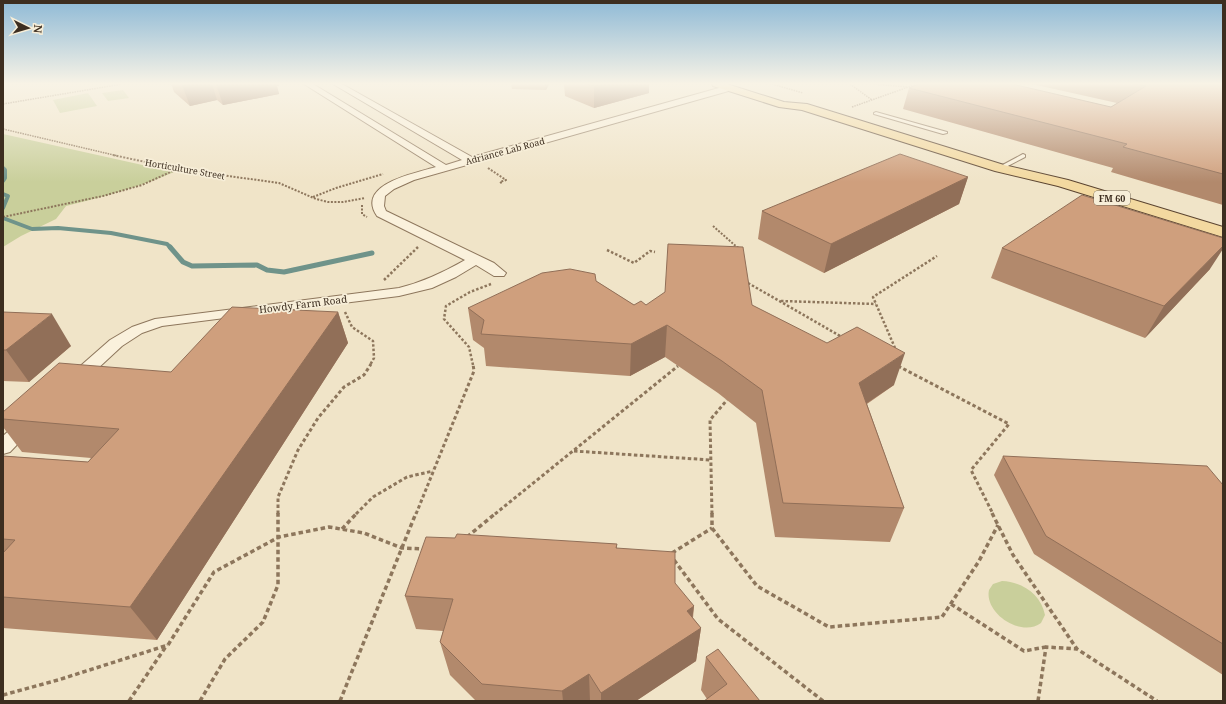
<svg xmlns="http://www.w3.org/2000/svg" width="1226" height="704" font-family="'Noto Serif',serif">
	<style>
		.green { fill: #c9cf9b }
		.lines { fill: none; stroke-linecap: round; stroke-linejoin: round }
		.stream-far1 { stroke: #6f938a; stroke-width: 4 }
		.stream { stroke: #6f938a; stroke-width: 5 }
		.lane-casing { stroke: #8d765c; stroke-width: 2 }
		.street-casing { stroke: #8d765c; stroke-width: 2 }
		.primary-casing { stroke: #5b4430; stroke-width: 2 }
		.path-far4 { stroke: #8d765c; stroke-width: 1.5; stroke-dasharray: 1.5 1; stroke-linecap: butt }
		.path-far3 { stroke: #8d765c; stroke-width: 2; stroke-dasharray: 2 1.5; stroke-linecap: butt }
		.path-far2 { stroke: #8d765c; stroke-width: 2.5; stroke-dasharray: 2.5 2; stroke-linecap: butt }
		.path-far1 { stroke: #8d765c; stroke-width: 3; stroke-dasharray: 3.5 2.5; stroke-linecap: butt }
		.path { stroke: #8d765c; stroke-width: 3.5; stroke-dasharray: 4.5 3; stroke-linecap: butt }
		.lane { fill: #faf1dc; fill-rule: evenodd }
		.street { fill: #faf1dc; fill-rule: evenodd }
		.primary { fill: #f3d9a0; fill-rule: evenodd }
		.wall { fill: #b2896c }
		.shaded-wall { fill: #916f58 }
		.building { fill: #cf9f7d; stroke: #916f58 }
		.labels { text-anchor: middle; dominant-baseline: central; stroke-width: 3.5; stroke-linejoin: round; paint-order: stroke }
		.far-street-label { font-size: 9px; fill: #3d2e20; stroke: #f7eed8 }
		.shield { fill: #f7eed8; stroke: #756857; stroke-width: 1 }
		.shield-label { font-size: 9px; font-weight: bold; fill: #3d2e20 }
		.street-label { font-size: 10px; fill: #3d2e20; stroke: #f7eed8 }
	</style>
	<rect width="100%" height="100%" fill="#f0e4c8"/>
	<!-- green -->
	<path class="green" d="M123,90L129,98L108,101L102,93Z
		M88,93L97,106L60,113L53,100Z
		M3,134L174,172C139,187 103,197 66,206L56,219L21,236L3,247Z
		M1002,581C1022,582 1041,594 1045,615L1041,623C1021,638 984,613 989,590L993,584Z"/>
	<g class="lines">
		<!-- stream-far1 -->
		<path class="stream-far1" d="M3,168L5,170V178L3,181
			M3,194L8,196L3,208
			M3,218L32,229L58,228L111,233L167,244L171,248"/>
		<!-- stream -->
		<path class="stream" d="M170,247L183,262L192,266L257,265L267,270L284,272L372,253"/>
		<defs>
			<path id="lane" d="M876,112L947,132V133L943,134L874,114V113Z
				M1023,154L1025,155V157L1002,169L997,168Z"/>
			<path id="street" d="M304,84H313L446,165L462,160L333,84H342L472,157L726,86H732L733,88L732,90L414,180L394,189L385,196L384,206L386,211L494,263L506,273L504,276H494L476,265L456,277L432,288L399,296L162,326L142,333L122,346L81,384L75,385L69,384L67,380L69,376L110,340L132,327L155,319L399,288C423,282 444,272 465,260L377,216C355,184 416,173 436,167Z
				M27,418L33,420L36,424L33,428L10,452L3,454V436L21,420Z"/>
			<path id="primary" d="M712,84H727L784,102L807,104L1004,165L1068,180L1223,227V237L1058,186L995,171L802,110L779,107L713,86Z"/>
		</defs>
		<!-- lane casing -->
		<use href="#lane" class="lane-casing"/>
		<!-- street casing -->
		<use href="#street" class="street-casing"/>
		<!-- primary casing -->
		<use href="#primary" class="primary-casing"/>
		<!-- path-far4 -->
		<path class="path-far4" d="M772,84L803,93
			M850,84L872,100
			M873,84L908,87
			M3,104L122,84
			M852,107L917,84
			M3,129L118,156"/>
		<!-- path-far3 -->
		<path class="path-far3" d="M113,155L178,169L279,183L316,199L328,202H343L365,198
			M488,168L506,180L500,182L503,184
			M313,197L336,188L383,174
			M362,205V214L367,217
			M3,217L103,196L142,185L177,169
			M713,226L738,248"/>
		<!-- path-far2 -->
		<path class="path-far2" d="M737,247L738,248
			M607,250L634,263L650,251L655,252
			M384,280L418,247
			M748,283L842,337
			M781,301L876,304
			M345,312L352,327L373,341L374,358L370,365
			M895,348L873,297L937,256
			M473,365L469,347L444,319L446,306L470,292L491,284"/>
		<!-- path-far1 -->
		<path class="path-far1" d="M898,366L1009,424L971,470L993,514
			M574,451L711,460
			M278,514V497L298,450L318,418L344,387L364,375L371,364
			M356,514L373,497L407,477L433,471
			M416,514L474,371L473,364
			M495,514L678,366
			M712,514L710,420L727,400"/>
		<!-- path -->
		<path class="path" d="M712,513V528L757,586L829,627L942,617L979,561L998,525
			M992,513L1013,555L1077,649L1157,701
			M342,529L357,513
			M467,537L496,513
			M672,553L712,528
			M674,560L718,619L823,701
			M951,604L1024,651L1046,647
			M3,695L58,680L168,645L214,572L279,537L329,527L364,533L402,548L424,549
			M129,701L167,645
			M200,701L225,659L263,622L278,585V513
			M340,701L416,513
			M1038,701L1046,647L1077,649"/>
		<!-- lane -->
		<use href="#lane" class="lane"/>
		<!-- street -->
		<use href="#street" class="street"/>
		<!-- primary -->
		<use href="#primary" class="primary"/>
	</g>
	<!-- wall -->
	<path class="wall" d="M169,84H278L279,86H277L279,94L223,105L217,100L190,106L174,92L172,86Z
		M511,84H549L546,90L512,89Z
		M564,84H649V93L594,108L565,96Z
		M1032,84H1223V205L1111,172L1113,168L903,109L909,88L1111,107L1117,103Z
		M968,177L959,204L824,273L758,239L762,211Z
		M1002,248L1210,269L1145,338L991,278Z
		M596,281L634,305H752L894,385L867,404L904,508L890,542L775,537L756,423L718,393L665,357L630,376L486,366L484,348L473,340L468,308Z
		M3,312L71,346L29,382L3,381Z
		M338,312L348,343L157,640L3,628V456L88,462L91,458L22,452L3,427V412L171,372Z
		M1003,456L1223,485V675L1034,554L994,475Z
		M455,538L617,544V548L694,606L693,618L701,628L696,661L636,701H476L450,675L440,642L443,631L416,629L405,596Z
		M706,657L760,701L707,699L701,690Z"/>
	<!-- shaded-wall -->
	<path class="shaded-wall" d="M187,84H212L217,100L190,106L182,85Z
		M216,84H278L279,86H277L279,94L223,105Z
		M545,84H549L546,90Z
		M605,84H649V93L594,108V86Z
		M968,177L959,204L824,273L831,244Z
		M1223,246V249L1210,269L1145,338L1164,306Z
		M338,312L348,343L157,640L130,607Z
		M52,314L71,346L29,382L6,350Z
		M667,325L665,357L630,376L631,344Z
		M905,353L894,385L849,415L859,383Z
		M694,606L690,634L701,628L696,661L636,701H601V693L687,611Z
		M589,674L590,701H563L562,691Z"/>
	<!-- building -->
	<path class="building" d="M587,84H605L594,86Z
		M919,84H1012L1111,107L1146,86L1135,84H1223V174L1123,147L1127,144L909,88Z
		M900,154L968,177L831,244L762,211Z
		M1082,195L1223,238V246L1164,306L1002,248Z
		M668,244L743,247L752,305L827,343L857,327L905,353L859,383L904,508L783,503L762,390L722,361L667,325L631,344L481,334L484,320L468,308L542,273L570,269L595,274L596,281L634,305L641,301L646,305L665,292Z
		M232,307L338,312L130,607L3,597V553L15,540L3,539V456L88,462L119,429L3,419V412L59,363L171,372Z
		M3,312L52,314L6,350H3Z
		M1003,456L1207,466L1223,485V644L1046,536Z
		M457,534L617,544L616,548L675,552V583L694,606L687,611L701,628L601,693L589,674L562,691L482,684L440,642L453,599L405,596L426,537L455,538Z
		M718,649L760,701H704L727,684L706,657Z"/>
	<!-- sky -->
	<linearGradient id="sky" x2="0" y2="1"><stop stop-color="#8fbad6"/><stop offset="0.46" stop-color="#f8f3e6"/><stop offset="1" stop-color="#f8f3e6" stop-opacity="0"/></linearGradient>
	<rect width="1226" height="182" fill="url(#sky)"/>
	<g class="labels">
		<!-- far-street labels -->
		<g class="far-street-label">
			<text transform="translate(505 151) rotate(-15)">Adriance Lab Road</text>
			<text transform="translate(185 169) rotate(10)">Horticulture Street</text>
		</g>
		<!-- shield labels -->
		<rect class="shield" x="1094" y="191" width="36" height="14" rx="3"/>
		<g class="shield-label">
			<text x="1112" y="198">FM 60</text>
		</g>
		<!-- street labels -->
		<g class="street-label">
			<text transform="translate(303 304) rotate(-7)">Howdy Farm Road</text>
		</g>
	</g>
	<!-- border -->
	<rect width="1226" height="704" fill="none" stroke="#3d2e20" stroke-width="8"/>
	<!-- north arrow -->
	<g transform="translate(28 28) rotate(95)" stroke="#f7eed8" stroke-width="3" paint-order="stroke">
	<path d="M0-3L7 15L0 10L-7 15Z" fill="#3d2e20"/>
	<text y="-6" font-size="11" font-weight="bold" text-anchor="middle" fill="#3d2e20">N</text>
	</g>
</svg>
